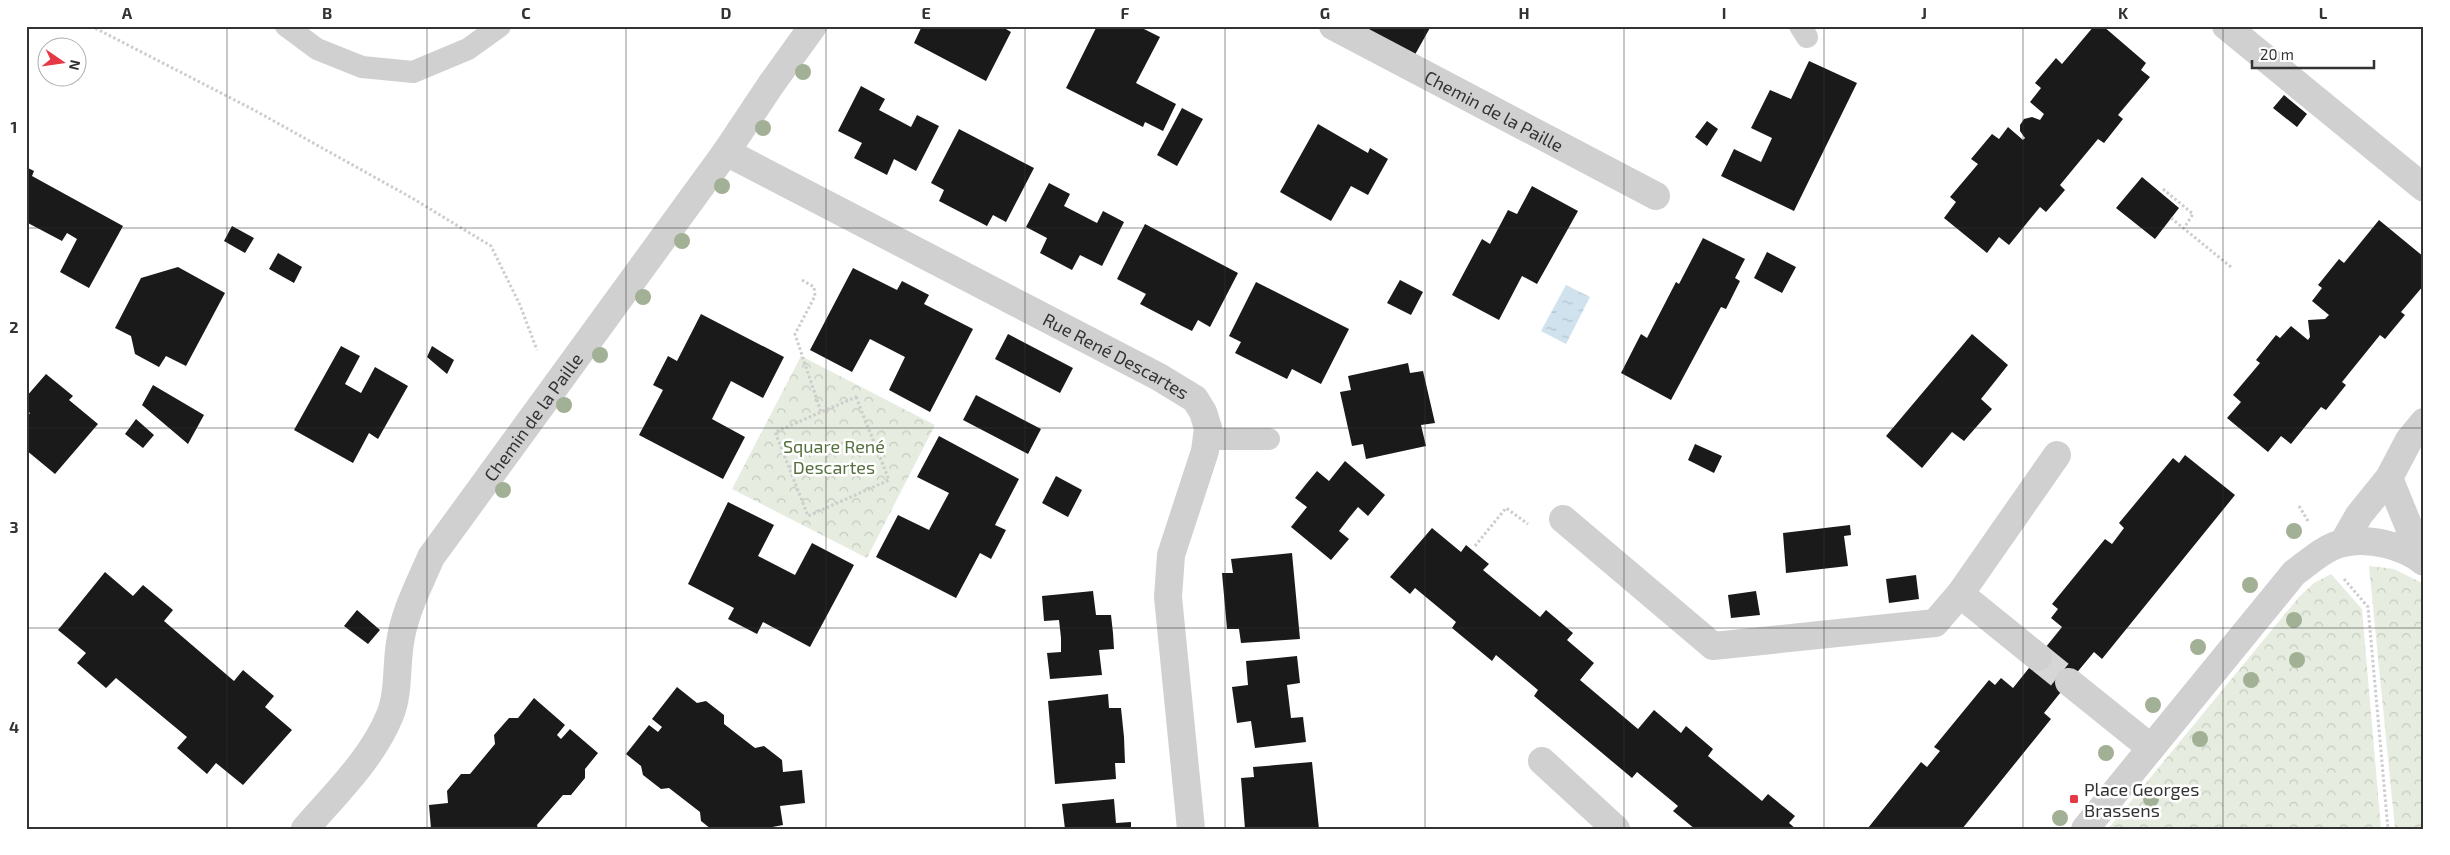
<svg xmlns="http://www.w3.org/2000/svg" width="2450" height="855" font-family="'Exo 2',sans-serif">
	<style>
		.park { fill: url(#park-crowns) }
		.water { fill: url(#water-ripples) }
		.building { fill: #1a1a1a }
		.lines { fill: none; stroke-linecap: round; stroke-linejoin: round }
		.minor-tunnel { stroke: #d6d6d6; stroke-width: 28; stroke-dasharray: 28 14; stroke-linecap: butt }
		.path { stroke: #cdcdcd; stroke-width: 3; stroke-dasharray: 2.5 2.5; stroke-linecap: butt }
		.service { stroke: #d0d0d0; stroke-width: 22 }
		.pedestrian { stroke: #d0d0d0; stroke-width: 28 }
		.minor { stroke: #d0d0d0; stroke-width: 28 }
		.tertiary { stroke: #d0d0d0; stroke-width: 28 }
		.tree { fill: #a2b095 }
		.grid { fill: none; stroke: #333; stroke-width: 1; stroke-opacity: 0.55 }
		.poi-dot { fill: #e63946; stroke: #fff; stroke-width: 2 }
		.labels { text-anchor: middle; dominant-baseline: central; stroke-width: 5; stroke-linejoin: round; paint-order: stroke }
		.street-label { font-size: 18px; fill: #333; stroke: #fff }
		.park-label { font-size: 18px; fill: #56703f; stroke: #fff }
		.poi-label { font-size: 18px; fill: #333; stroke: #fff; text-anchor: start }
		.neatline { fill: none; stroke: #333; stroke-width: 2 }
		.grid-label { font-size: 16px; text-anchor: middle; font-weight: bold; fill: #333 }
	</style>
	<defs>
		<pattern id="park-crowns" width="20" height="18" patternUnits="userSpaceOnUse" patternTransform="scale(1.25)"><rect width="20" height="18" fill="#e6ecdf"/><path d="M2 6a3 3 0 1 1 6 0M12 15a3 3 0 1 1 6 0" fill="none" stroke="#c6cbc0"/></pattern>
		<pattern id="water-ripples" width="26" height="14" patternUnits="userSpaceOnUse" patternTransform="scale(1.25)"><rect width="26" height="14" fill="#cfe2ee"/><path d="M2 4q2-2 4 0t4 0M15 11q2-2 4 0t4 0" fill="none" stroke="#b2c2cd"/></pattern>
	</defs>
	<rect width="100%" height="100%" fill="#fff"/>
	<!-- park -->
	<path class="park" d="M801,356L935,425L867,558L732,489Z
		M2369,566L2394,569L2424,584V829H2395Z
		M2331,574L2362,609L2381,829H2108L2299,597L2314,583Z"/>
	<!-- water -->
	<path class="water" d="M1566,285L1590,297L1566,344L1541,331Z"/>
	<!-- building -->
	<path class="building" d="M922,26H1001L1011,32L986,81L914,43Z
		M1097,26H1138L1160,37L1136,83L1176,104L1163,131L1145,122L1143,127L1066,88Z
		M1350,26H1431L1412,60Z
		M2094,26H2103L2146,63L2141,70L2150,77L2118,115L2123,119L2104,143L2098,139L2060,185L2065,190L2046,212L2040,207L2009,245L1999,237L1987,253L1944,218L1956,202L1950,197L1978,164L1971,159L1992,134L1999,139L2008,127L2023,140L2025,138L2020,131V125L2024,119L2032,117L2040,120L2044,114L2030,102L2041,88L2035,83L2056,58L2062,64Z
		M1809,61L1857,83L1794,211L1721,176L1734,149L1761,162L1772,138L1751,128L1770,90L1791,99Z
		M861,86L885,99L879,110L911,127L917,115L939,126L916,171L894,159L887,175L854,158L862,143L838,131Z
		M2284,95L2307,114L2297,127L2273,108Z
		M1182,108L1203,119L1177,166L1157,155Z
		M1707,121L1718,129L1707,146L1695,137Z
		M1318,124L1368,153L1370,148L1388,159L1368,195L1351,186L1331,221L1280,192Z
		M959,129L1034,168L1006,222L993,215L987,226L939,201L944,190L931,183Z
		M26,167L34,171L32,176L123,226L89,288L60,272L77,239L67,233L62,241L26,222Z
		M2142,177L2179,208L2155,239L2116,208Z
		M1049,183L1070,194L1064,206L1097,223L1103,211L1124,222L1102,266L1080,255L1072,270L1040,253L1047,238L1026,227Z
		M1532,186L1578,211L1537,284L1522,276L1499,320L1452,295L1482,239L1490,244L1508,210L1517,214Z
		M2379,220L2424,257V264L2421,267L2424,270V285L2401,312L2405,315L2385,339L2380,335L2342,382L2346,385L2326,410L2321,407L2291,444L2281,436L2268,452L2227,418L2241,402L2233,395L2260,363L2256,360L2276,335L2280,338L2291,326L2308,340L2310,337L2308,320L2325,319L2329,315L2312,301L2322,288L2318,285L2339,259L2344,263Z
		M1145,224L1238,273L1210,327L1198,320L1192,331L1182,326L1140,304L1146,294L1117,279Z
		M232,226L254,238L245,253L224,241Z
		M1703,238L1745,259L1735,278L1740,281L1726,309L1721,307L1671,400L1621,373L1641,334L1647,338L1676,282L1679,284Z
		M1767,252L1796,267L1782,293L1754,278Z
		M278,253L302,267L294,283L269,269Z
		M178,267L225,293L186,366L166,356L159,367L135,354L131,336L115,328L141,278Z
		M853,268L897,290L902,281L929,295L924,304L973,329L930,412L889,390L905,357L870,339L852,372L810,350Z
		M1400,280L1423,292L1411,315L1387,303Z
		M1256,282L1349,329L1321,384L1292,369L1287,379L1235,353L1241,342L1229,336Z
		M701,314L784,357L763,398L731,381L712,419L745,437L723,479L639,435L663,390L653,385L668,356L677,361Z
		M1008,334L1073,368L1060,393L995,359Z
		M1972,334L2008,365L1981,399L1992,409L1964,441L1952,432L1922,468L1886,436Z
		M341,346L360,356L345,384L361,393L375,367L408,386L378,439L369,433L353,463L294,430Z
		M432,346L454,360L447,374L427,357Z
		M1408,363L1410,373L1423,371L1435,423L1421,425L1426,446L1366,459L1363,444L1352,446L1340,392L1351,390L1348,376Z
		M46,374L73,396L69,400L98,424L55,474L26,450V418L30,413L26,410V397Z
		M153,385L204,415L188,444L142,405Z
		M976,395L1041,429L1028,454L963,420Z
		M136,419L154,435L143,448L125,434Z
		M939,436L1019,479L995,525L1006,530L991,559L980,553L956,598L876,557L898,515L929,530L949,493L917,477Z
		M1695,444L1722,456L1714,473L1688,460Z
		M2185,455L2235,495L2102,659L2094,652L2069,682L2044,713L2051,719L1962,829L1868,828L1921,762L1927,767L1940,751L1934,747L1989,680L1995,685L2001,678L2013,688L2062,627L2051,618L2058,609L2052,604L2105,539L2112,544L2124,528L2119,523L2173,458L2179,463Z
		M1345,461L1385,495L1368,516L1358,507L1349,518L1339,531L1349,539L1331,560L1291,527L1307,507L1295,498L1307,483L1317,471L1329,481Z
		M1056,476L1082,490L1068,517L1042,503Z
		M728,502L774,525L758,556L795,575L812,543L854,565L810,647L763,622L757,634L728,619L734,608L688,584Z
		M1850,525L1851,535L1844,536L1848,566L1786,573L1783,533Z
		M1432,528L1461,552L1466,545L1489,564L1483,570L1540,617L1546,610L1573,633L1567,640L1594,663L1580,680L1638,729L1654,710L1681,733L1686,726L1713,749L1708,756L1762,801L1768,794L1795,816L1789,823L1796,829H1695L1673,811L1678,806L1637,772L1632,778L1534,696L1538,690L1496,655L1492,661L1452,628L1456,622L1415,588L1410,594L1390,577Z
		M1292,553L1300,639L1241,643L1239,629H1227L1222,573H1233L1231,559Z
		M105,572L133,596L143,585L173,610L164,621L234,681L243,670L274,696L265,707L292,730L243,785L216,763L207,774L177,748L187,737L116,678L106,688L77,663L86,653L58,630Z
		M1916,575L1919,599L1889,603L1886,579Z
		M1093,591L1096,615H1111L1113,633L1114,649L1099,650L1102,675L1050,679L1047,653L1061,652V638L1059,620L1044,621L1042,596Z
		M1756,591L1760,615L1731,618L1728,595Z
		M357,610L380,630L368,644L344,626Z
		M1297,656L1300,683L1287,685L1291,718L1303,717L1306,742L1255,748L1251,721L1237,723L1232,687L1248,685L1246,661Z
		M677,687L697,703L706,701L724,715V724L755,748L764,746L782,760L783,772L802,770L805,803L780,806L783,825L762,829H711L701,821L700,812L669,788L661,789L643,775L641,766L626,754L649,725L658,732L662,727L652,719Z
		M1108,694L1109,708H1121L1124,737L1125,763H1115L1116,779L1055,784L1048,701Z
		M534,698L565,725L557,735L561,739L570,729L598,753L585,769V778L571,795H563L537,825L538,829H431L429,805L448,803L447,791L461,774H470L495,744L494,735L509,718H518Z
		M1312,762L1319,829H1245L1241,778L1254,777L1253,767Z
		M1114,799L1116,823L1131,822V829H1065L1062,804Z"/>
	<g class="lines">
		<!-- minor-tunnel -->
		<path class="minor-tunnel" d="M2038,657L2069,682"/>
		<!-- path -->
		<path class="path" d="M91,26L254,110L412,198L491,246L520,305L537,350
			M2163,189L2193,214L2184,228
			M2171,218L2231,267
			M802,280L814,287L815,296L795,334L821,412
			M856,397L889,480L808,516L775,432Z
			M2299,506L2308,521
			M1475,546L1506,508L1528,524
			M2344,579L2368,607L2388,829"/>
		<!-- service -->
		<path class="service" d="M286,26L317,49L362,67L413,72L468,49L500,26
			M1800,26L1807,37
			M1206,439H1269"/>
		<!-- pedestrian -->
		<path class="pedestrian" d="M1542,761L1616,829"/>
		<!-- minor -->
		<g class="minor">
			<path id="s1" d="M1333,26L1656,196"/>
			<path d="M2226,26L2424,188"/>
			<path id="s2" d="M726,152L1159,377L1195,399L1203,412L1208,428L1205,451L1171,555L1168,597L1191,829"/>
			<path d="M1563,519L1713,646L1935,623L1960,594L2057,455"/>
			<path d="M1960,594L2038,657"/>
			<path d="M2069,682L2151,748"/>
			<path id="s3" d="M305,829C336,793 372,759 390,715C399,693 396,667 400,643C404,613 419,585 431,557L726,152L772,83L813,26"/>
		</g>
		<!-- tertiary -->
		<path class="tertiary" d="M2389,478L2409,527L2413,553
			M2343,543L2359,515L2389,478L2409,440L2424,422
			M2085,829L2294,573C2309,562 2325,547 2343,543C2370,537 2404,546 2424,562"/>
	</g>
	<!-- trees -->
	<g class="tree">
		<circle cx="803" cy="72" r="8"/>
		<circle cx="763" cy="128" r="8"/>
		<circle cx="722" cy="186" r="8"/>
		<circle cx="682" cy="241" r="8"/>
		<circle cx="643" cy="297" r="8"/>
		<circle cx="600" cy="355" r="8"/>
		<circle cx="564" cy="405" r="8"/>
		<circle cx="503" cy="490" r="8"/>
		<circle cx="2294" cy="531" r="8"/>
		<circle cx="2250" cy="585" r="8"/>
		<circle cx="2294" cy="620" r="8"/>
		<circle cx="2198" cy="647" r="8"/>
		<circle cx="2297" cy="660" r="8"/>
		<circle cx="2251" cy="680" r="8"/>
		<circle cx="2153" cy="705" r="8"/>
		<circle cx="2200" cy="739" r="8"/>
		<circle cx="2106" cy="753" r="8"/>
		<circle cx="2151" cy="799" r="8"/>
		<circle cx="2060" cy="818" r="8"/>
	</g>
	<!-- grid -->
	<path class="grid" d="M227,26V829M427,26V829M626,26V829M826,26V829M1025,26V829M1225,26V829M1425,26V829M1624,26V829M1824,26V829M2023,26V829M2223,26V829M26,228H2424M26,428H2424M26,628H2424"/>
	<!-- markers -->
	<rect class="poi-dot" x="2069" y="794" width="10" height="10" rx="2.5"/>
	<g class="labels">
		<!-- street labels -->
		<g class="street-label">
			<text stroke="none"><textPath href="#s1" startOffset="182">Chemin de la Paille</textPath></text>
			<text stroke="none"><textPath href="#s2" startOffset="440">Rue René Descartes</textPath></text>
			<text stroke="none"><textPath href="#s3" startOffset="481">Chemin de la Paille</textPath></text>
		</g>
		<!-- park labels -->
		<g class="park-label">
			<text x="834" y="446">Square René<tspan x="834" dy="21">Descartes</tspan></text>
		</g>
		<!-- poi labels -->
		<g class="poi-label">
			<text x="2084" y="789">Place Georges<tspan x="2084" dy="21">Brassens</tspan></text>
		</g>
	</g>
	<!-- border -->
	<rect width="2450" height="855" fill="none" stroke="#ffffff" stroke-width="55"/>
	<!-- north arrow -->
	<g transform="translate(62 62) rotate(103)"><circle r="24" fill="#ffffff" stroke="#adadad"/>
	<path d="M0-4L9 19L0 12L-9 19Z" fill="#e63946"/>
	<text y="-8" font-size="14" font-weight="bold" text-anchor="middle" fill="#333333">N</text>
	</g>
	<!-- scale -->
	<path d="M2252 60v8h122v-8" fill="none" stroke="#333333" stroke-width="2.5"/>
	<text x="2260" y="60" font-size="15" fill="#333333" stroke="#ffffff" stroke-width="4" paint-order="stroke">20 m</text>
	<rect x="28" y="28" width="2394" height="800" class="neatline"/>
	<g class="grid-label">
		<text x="127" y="19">A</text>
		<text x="327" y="19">B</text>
		<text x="526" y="19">C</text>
		<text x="726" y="19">D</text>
		<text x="926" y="19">E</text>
		<text x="1125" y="19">F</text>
		<text x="1325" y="19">G</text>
		<text x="1524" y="19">H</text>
		<text x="1724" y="19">I</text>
		<text x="1924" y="19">J</text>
		<text x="2123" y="19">K</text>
		<text x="2323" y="19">L</text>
		<text x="14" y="133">1</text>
		<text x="14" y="333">2</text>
		<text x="14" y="533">3</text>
		<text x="14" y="733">4</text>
	</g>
</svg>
